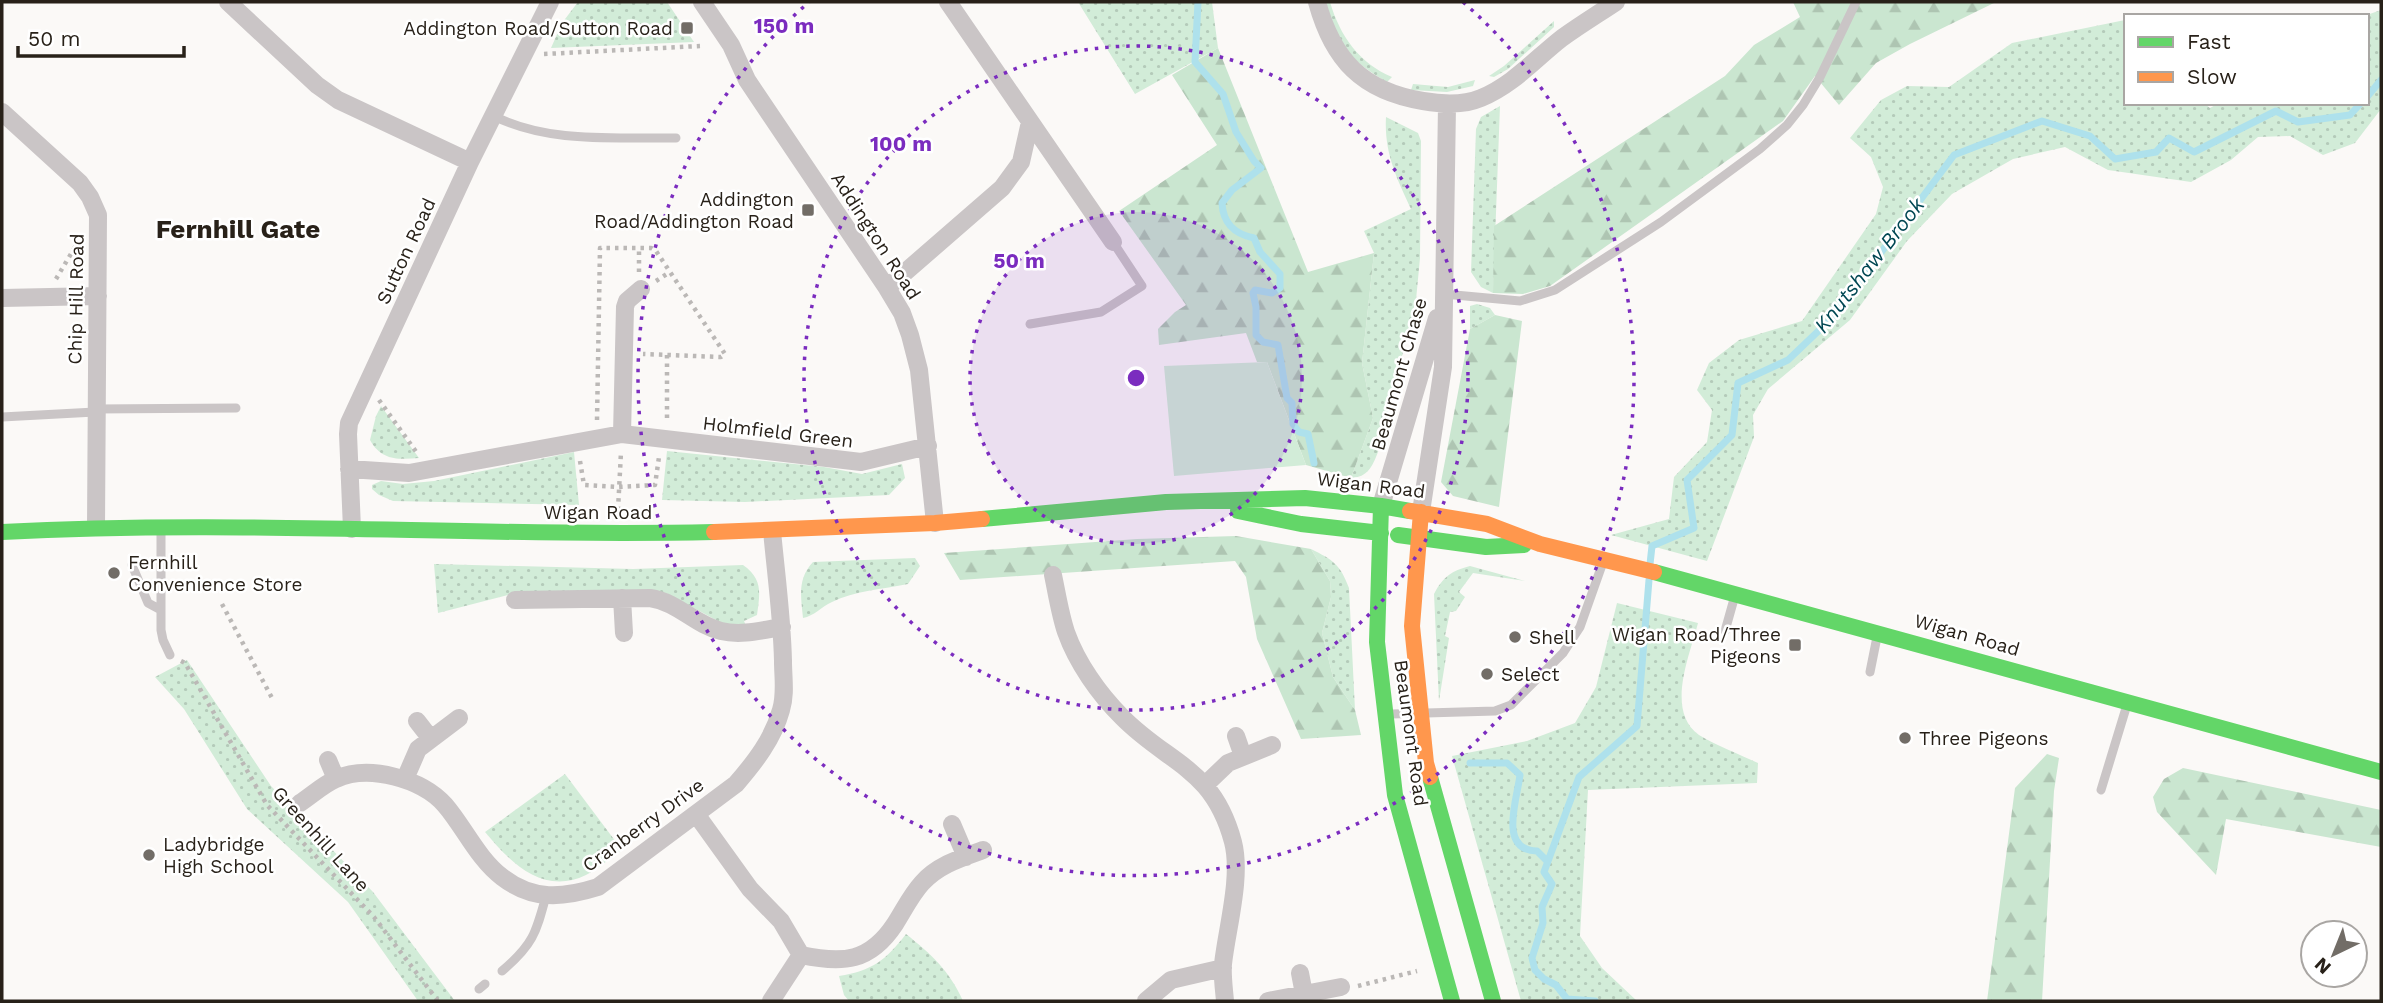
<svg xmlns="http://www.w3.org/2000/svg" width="2383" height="1003" font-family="'Work Sans',sans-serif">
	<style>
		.grass { fill: url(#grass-dots) }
		.forest { fill: url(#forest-firs) }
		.garden { fill: #d2ecd8 }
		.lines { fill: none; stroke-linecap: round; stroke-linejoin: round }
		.stream { stroke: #aee1ec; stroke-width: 7 }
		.path { stroke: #bbb8b6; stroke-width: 4.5; stroke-dasharray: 3.5 5; stroke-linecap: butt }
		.lane { stroke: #cac5c6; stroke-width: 9 }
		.street { stroke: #cac5c6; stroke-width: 18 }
		.fast { stroke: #63d668; stroke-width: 16 }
		.slow { stroke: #ff974d; stroke-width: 16 }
		.ring { fill: none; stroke: #7b2cbf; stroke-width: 3.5; stroke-dasharray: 3.5 7 }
		.poi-dot { fill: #726d67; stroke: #fff; stroke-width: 2.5 }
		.labels { text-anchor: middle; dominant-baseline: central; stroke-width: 5; stroke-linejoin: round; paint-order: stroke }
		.poi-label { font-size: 19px; fill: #282119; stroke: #fff; text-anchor: start }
		.street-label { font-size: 19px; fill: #282119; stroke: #fff }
		.water-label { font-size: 21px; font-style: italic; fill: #004753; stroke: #fff }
		.district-label { font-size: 26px; font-weight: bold; fill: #282119; stroke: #fff }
		.centre { fill: #7b2cbf; stroke: #fff; stroke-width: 3.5 }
		.ring-label { font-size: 21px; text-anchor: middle; font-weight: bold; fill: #7b2cbf; stroke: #fff; stroke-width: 5; stroke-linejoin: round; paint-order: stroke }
	</style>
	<defs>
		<pattern id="grass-dots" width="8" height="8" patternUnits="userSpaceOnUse" patternTransform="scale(1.75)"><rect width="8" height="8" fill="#d2ecd8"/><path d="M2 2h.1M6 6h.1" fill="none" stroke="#b4cab9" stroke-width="1.8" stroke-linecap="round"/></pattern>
		<pattern id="forest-firs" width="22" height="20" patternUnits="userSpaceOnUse" patternTransform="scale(1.75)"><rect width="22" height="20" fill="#cae6d0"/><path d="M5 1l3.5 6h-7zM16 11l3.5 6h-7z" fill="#aec5b2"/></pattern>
	</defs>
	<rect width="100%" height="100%" fill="#fbf9f7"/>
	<!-- grass -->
	<path class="grass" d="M578,2H667L694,42L551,48L562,23Z
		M1078,2H1212L1218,48L1135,94Z
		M1326,2H1330C1340,36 1359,63 1392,77L1387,82C1349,60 1337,44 1326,2Z
		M2381,10V109L2355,143L2323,155L2290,136L2258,137L2231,160L2191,182L2108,170L2065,147L2013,159L1952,194L1907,241L1850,320L1768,389L1753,415L1754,437L1707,561L1611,535L1669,519L1674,477L1707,442L1712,410L1697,390L1709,363L1739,340L1802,321L1876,214L1883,187L1871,157L1850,138L1881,100L1907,86L1949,87L2012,43L2125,20L2126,103H2204L2210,108L2219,103H2367V16H2364Z
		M1554,21V27L1508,69L1494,77L1489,76L1504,66Z
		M1475,80L1473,86L1447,92L1411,90L1413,84L1448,87Z
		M1500,106L1493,293L1481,287L1471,272L1476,129L1481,117Z
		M1386,117L1418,133L1421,141L1420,258L1416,300L1378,452C1372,467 1368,477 1351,478L1373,418L1362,363L1374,253L1364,231L1411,209C1396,177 1384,152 1386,117Z
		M1477,304L1490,308L1495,315L1470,329V306Z
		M381,406L419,458C397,460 381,460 370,440L376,416Z
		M667,451L824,467L862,474L902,464L905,478L889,495L745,502L662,500Z
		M574,452L579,505L393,501L379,495L372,489V485L381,481L403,484L434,481Z
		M1311,549C1333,560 1340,564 1349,588L1355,710L1333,677L1322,633L1331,597L1330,581Z
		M915,558L920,566L908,584C883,589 854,591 832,602C821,607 814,616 803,618C801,597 797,579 813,562Z
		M434,564L633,569L743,565C763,579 760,593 757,615L744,621L746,626H727L666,593L508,595L438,613Z
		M1470,566L1525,581L1473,573L1459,592L1465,597L1456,611L1450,612L1445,636L1449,638L1439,701L1434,594C1443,577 1451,571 1470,566Z
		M1617,603L1698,623C1690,655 1665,711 1699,735C1717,746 1739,754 1758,763L1757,783L1588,790L1580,936L1602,968L1637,1001H1521L1452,756L1527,741L1575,723L1596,687Z
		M187,660L271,786L373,892L455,1001H418L348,902L247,809L184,709L155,677Z
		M565,774L622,850C610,858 598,869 586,875C543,896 510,862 485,832Z
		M906,934C932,955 949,970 963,1001H849L844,995L839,976C872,971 886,960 906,934Z"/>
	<!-- forest -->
	<path class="forest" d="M1793,2H1996L1910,44L1876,63L1839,105L1815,76L1783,121L1550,286L1523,294L1493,293L1494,226L1725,76L1754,45L1800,17Z
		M1218,48L1308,272L1374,253L1362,363L1373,418L1351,478L1306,465L1267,362H1257L1246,333L1159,345L1158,329L1175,312L1186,305L1119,211L1217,145L1172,75Z
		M1495,315L1522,321L1499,507L1453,496L1441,482L1470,329Z
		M1236,536L1311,549L1330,581L1331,597L1322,633L1333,677L1355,710L1361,735L1301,739L1257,639L1246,577L1235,561L960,580L944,553L1137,539Z
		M2047,754L2059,758L2054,791L2042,1001H1987L2015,788Z
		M2183,768L2381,810V847L2226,819L2216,875L2157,812L2153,797L2164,779Z"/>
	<!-- garden -->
	<path class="garden" d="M1267,362L1306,465L1174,476L1164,366Z"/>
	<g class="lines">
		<!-- stream -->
		<path class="stream" d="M1198,2L1195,62L1223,94L1236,132L1254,161L1261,168L1232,190L1222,203C1223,224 1235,234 1254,238L1260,252L1280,274V288L1272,293L1255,290L1253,293L1256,307V335L1263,342L1278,345L1287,398L1292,403L1293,424L1299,432L1308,434L1314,463
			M2367,97L2381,80
			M1650,564L1652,546L1694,528L1687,480L1732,435L1738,383L1788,360L1832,318L1954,155L2042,121L2090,136L2115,159L2156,152L2169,138L2194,152L2276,111L2298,122L2350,115L2361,103
			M1470,763H1507L1520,775C1517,800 1498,850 1537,851L1547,861
			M1595,1001L1567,999L1556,985L1544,979L1535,970L1532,958L1543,923L1542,907L1552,884L1544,872L1579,777L1637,726L1649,580"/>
		<!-- path -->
		<path class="path" d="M544,54L700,46
			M639,272V248
			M56,279L78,242
			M656,281L670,272
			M667,355V421
			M379,400L417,453
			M597,420L600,248H651L656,251L725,354L721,357L643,354
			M580,461L584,485L619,487L655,485L659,457
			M618,510L621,452
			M222,604L272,698
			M181,661L185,663L267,805L374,917L438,1001
			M1358,986L1417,971"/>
		<!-- lane -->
		<path class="lane" d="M492,115C547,144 616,137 676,138
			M1444,294L1520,301L1555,290L1661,222L1760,149L1787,125L1803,105L1820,77L1856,2
			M1030,324L1101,312L1142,286L1113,242
			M95,409L236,408
			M2,417L95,412
			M161,530V630L163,640L170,655
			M132,565L148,603L161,610
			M1725,631L1734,599
			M1870,672L1877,637
			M1392,714L1495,711L1511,705L1563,653L1580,627L1602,565
			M2101,790L2126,708
			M502,971C533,945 536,933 546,896
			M479,989L485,984"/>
		<!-- street -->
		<path class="street" d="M228,2L317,85L338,100L470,162
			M702,2L731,45L747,80L887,288L902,313L910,335L919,370L935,523
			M948,2L1113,242
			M1317,2C1333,60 1362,91 1423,101C1441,104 1462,106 1481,98C1513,85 1535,59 1562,38C1580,25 1598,14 1616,2
			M2,112L80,183L90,197L98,215L96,527
			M887,288L1002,188L1021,162L1030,122
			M2,298L98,296
			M622,434L625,307L627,301L641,289
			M349,469L409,473L622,434L861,462L928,446
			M1381,506L1437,318
			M1421,512L1443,367L1447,105
			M352,529L348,434L349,423L470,162L550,2
			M1053,575C1057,594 1060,614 1066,632C1077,663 1099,694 1122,717C1168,764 1213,767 1233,842C1242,877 1227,928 1223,964C1222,976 1224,989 1225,1001
			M622,598L624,633
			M515,600L650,598C678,602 695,625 721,631C741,636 763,630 782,627
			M417,721L431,739
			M1236,736L1243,756
			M328,760L336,779
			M405,779L418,749L459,718
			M1205,785L1228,763L1272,745
			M300,803C312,795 324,784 336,779C369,764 422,779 445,805C464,827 478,859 502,877C533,901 563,898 598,887L736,784C755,762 773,739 781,710C786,694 783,678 783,661C782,617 776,574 772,531
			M696,814L750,889L781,921L801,955C843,964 870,962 895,924C904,910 911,895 922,883C938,865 961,858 983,850
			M952,824L966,857
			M1300,973L1304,994
			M771,1001L801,955
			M1146,1001L1171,980L1223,968
			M1268,1001L1341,987"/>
		<!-- fast -->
		<path class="fast" d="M1238,511L1301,524L1381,533
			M1410,511L1381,506L1377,642L1395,795L1452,1001
			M982,519L1166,502L1305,498L1381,506
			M2,532C239,519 477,537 714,532
			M1398,535L1486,547L1524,545
			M1654,572L2381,772
			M1430,777L1493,1001"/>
		<!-- slow -->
		<path class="slow" d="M1410,511L1487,524L1540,544L1654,572
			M1421,512L1412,626L1426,763L1430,777
			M714,532L935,523L982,519"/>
	</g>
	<!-- distance rings -->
	<circle cx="1136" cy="378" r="166" fill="#7b2cbf" fill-opacity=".12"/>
	<g class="ring">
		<circle cx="1136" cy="378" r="166"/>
		<circle cx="1136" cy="378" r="332"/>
		<path d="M1463 2A498 498 0 1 1 809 2"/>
	</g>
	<!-- markers -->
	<g class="poi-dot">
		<rect x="680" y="21" width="14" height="14" rx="3.5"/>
		<rect x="801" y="203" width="14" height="14" rx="3.5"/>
		<circle cx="114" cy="573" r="7"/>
		<circle cx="1515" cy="637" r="7"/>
		<rect x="1788" y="638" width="14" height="14" rx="3.5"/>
		<circle cx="1487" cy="674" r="7"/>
		<circle cx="1905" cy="738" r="7"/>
		<circle cx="149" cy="855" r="7"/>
	</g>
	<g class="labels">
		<!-- poi labels -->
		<g class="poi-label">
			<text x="673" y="28" text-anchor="end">Addington Road/Sutton Road</text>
			<text x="794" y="199" text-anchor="end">Addington<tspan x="794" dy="22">Road/Addington Road</tspan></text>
			<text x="128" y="562">Fernhill<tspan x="128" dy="22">Convenience Store</tspan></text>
			<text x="1781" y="634" text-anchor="end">Wigan Road/Three<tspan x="1781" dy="22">Pigeons</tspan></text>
			<text x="1529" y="637">Shell</text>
			<text x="1501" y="674">Select</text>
			<text x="1919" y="738">Three Pigeons</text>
			<text x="163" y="844">Ladybridge<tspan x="163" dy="22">High School</tspan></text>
		</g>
		<!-- street labels -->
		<g class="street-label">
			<text transform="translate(876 236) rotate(57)">Addington Road</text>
			<text transform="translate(406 251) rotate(-65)">Sutton Road</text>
			<text transform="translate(76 299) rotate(-89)">Chip Hill Road</text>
			<text transform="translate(1399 374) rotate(-74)">Beaumont Chase</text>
			<text transform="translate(778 432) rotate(7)">Holmfield Green</text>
			<text transform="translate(1371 485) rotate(7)">Wigan Road</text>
			<text x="598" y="512">Wigan Road</text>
			<text transform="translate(1967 635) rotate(16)">Wigan Road</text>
			<text transform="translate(1411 733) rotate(82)">Beaumont Road</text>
			<text transform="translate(643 825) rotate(-36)">Cranberry Drive</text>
			<text transform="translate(321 839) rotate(48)">Greenhill Lane</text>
		</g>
		<!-- water labels -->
		<g class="water-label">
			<text transform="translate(1869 265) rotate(-52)">Knutshaw Brook</text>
		</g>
		<!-- district labels -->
		<g class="district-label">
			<text x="238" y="229">Fernhill Gate</text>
		</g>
	</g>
	<circle cx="1136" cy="378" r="10" class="centre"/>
	<g class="ring-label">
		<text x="784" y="33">150 m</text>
		<text x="901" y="151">100 m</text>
		<text x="1019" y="268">50 m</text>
	</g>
	<!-- border -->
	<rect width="2383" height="1003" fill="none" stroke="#282119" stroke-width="7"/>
	<!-- legend -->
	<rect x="2124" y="14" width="245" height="91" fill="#ffffff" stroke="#a9a6a3" stroke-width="2"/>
	<rect x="2138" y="37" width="35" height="10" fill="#63d668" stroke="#a9a6a3" stroke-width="2"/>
	<text x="2187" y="49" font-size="21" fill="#282119">Fast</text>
	<rect x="2138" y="72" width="35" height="10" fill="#ff974d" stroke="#a9a6a3" stroke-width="2"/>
	<text x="2187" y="84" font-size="21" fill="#282119">Slow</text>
	<!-- north arrow -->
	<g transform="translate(2334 954) rotate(223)"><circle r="33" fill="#ffffff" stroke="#a9a6a3" stroke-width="2"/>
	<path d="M0-5L12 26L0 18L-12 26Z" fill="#726d67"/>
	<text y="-10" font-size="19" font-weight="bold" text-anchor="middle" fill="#282119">N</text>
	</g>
	<!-- scale -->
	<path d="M18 46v10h166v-10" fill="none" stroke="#282119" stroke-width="3.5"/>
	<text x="28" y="46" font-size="21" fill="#282119" stroke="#ffffff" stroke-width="5" paint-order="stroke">50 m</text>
</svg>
